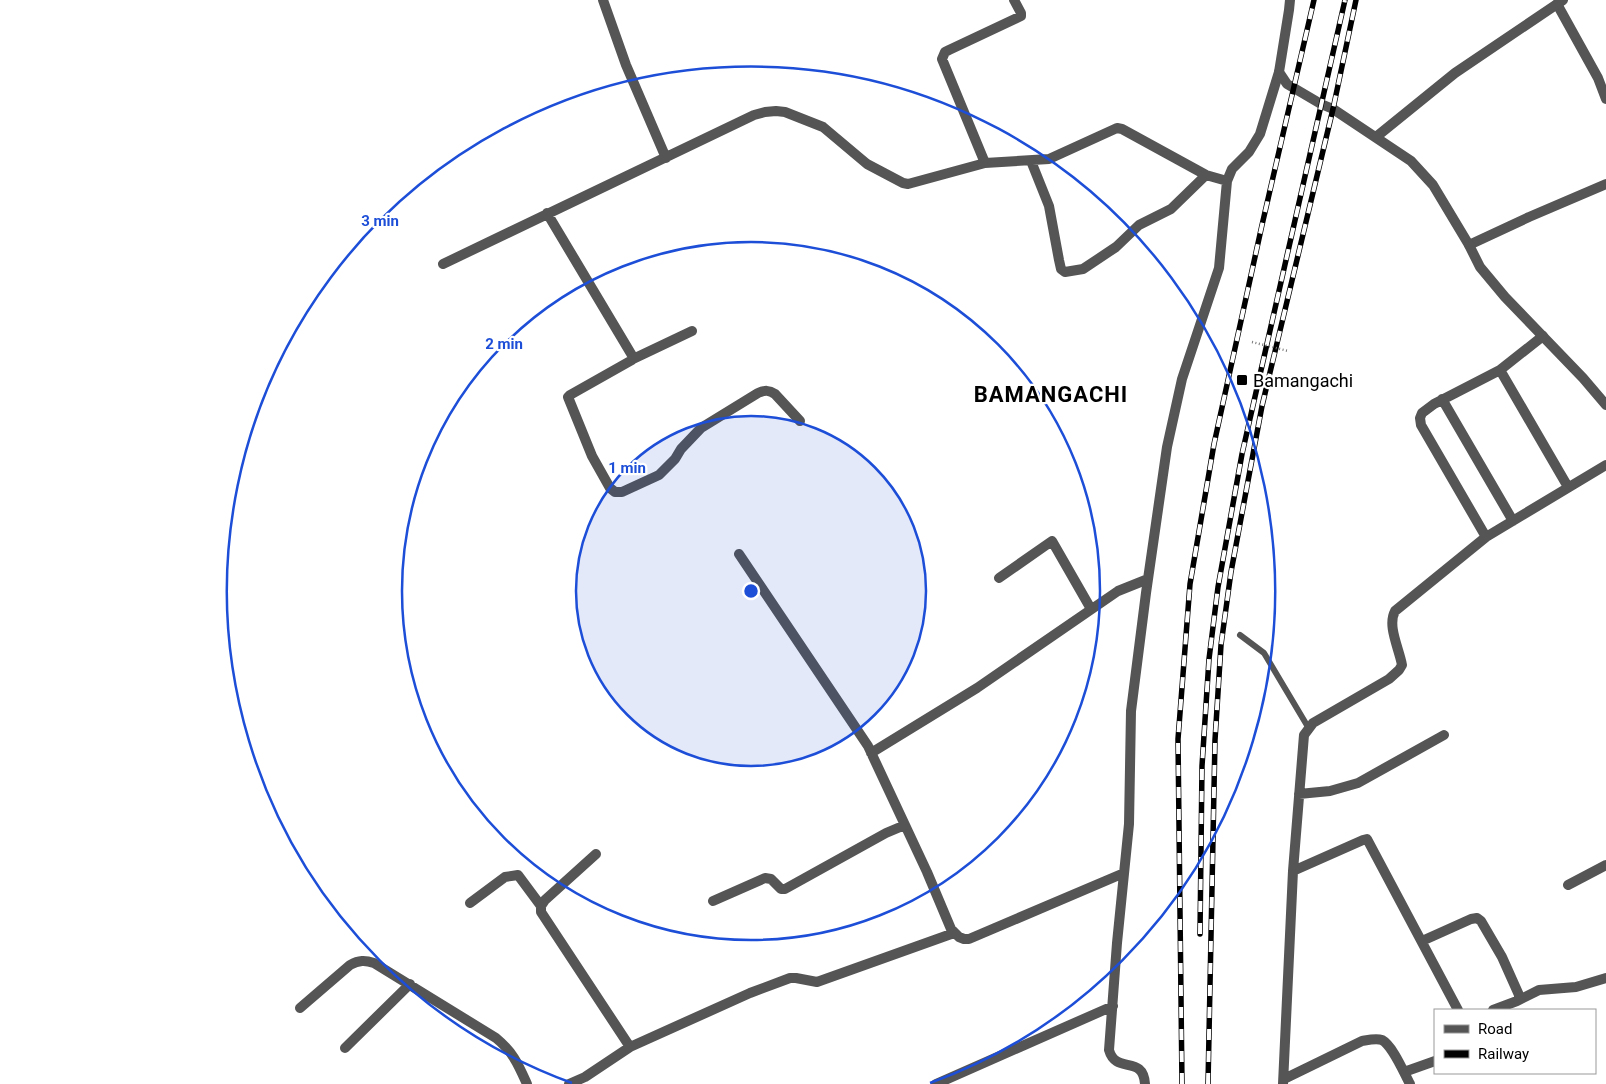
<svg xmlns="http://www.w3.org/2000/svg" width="1606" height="1084" font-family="Roboto,sans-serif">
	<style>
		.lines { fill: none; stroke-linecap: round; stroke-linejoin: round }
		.service { stroke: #555; stroke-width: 6 }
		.minor { stroke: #555; stroke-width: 10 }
		.tertiary { stroke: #555; stroke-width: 10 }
		.rail-casing { stroke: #000; stroke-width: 5.5 }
		.rail { stroke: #fff; stroke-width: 4; stroke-dasharray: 11; stroke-linecap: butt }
		.path-bridge { stroke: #777; stroke-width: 2.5; stroke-dasharray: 1 2.5; stroke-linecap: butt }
		.ring { fill: none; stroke: #1d4ed8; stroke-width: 2.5 }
		.poi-dot { fill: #000; stroke: #fff; stroke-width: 2 }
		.labels { text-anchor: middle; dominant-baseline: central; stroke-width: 4.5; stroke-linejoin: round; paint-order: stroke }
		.poi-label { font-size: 18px; fill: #000; stroke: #fff; text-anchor: start }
		.district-label { font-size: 22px; font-weight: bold; letter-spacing: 1px; fill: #000; stroke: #fff }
		.centre { fill: #1d4ed8; stroke: #fff; stroke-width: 2.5 }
		.ring-label { font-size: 15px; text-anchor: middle; font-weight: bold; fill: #1d4ed8; stroke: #fff; stroke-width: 4.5; stroke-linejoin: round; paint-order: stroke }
	</style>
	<rect width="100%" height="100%" fill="#fff"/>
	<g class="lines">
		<!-- service -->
		<path class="service" d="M1240,635L1264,653L1308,727"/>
		<!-- minor -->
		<path class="minor" d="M603,0L626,65L666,158
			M1557,4L1598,78L1606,99
			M1031,161L1049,206L1059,260L1061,269L1065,272L1083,269L1116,247L1139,225L1171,209L1206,175
			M985,163L942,59L945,52L949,50L1021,16V13L1014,0
			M547,213L633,357L632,360L570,395L568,397L592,456L610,488L615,492H622L659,475L675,459L681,449L701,428L758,393C765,390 769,390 775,394L800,421
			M1469,245L1529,217L1606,184
			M443,264L754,115L765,112L776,111L785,112L823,127L867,164L903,183L908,184L985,163L1049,159L1117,128L1122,129L1206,175L1227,181
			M633,359L692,331
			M1500,370L1568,487
			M1442,399L1513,521
			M1486,537L1421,425L1420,418L1422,413L1434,404L1500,370L1543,336
			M739,554L868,746L927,872L951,929L959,937L964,939H969L1124,873
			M999,578L1052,541L1091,609
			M871,753L977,688L1118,591L1148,579
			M1299,794L1330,791L1358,783L1444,735
			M596,854L545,900L541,906V912L630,1047
			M1293,871L1363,840L1367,839L1458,1010
			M1568,885L1606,865
			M713,901L765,878L771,879L781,889H785L886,833L905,825
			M470,903L505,877L518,875L541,906
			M1422,941L1471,919L1477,918L1481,921L1502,957L1519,995V999L1517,1001L1493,1010
			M1517,1001L1539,990L1576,987L1606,978
			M300,1008L350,965C359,960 365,960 374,963L496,1038C513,1052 518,1064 527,1084
			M345,1048L410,984
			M1404,1072L1435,1061
			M1284,1079L1362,1041C1368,1040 1376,1038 1382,1040C1393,1046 1404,1073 1410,1084
			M569,1084L585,1077L630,1047L750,993L790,978H796L817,982L954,933
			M936,1084L1113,1006
			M1145,1084C1143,1054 1116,1075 1109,1050L1117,943L1129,824L1131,711L1146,593L1167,447L1182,379L1219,268L1227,181L1232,169L1249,152L1260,134L1279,72
			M1283,1084L1293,871L1304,735L1313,723L1389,679L1399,670L1402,665C1399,648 1387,626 1395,611L1486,537L1606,465"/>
		<!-- tertiary -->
		<path class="tertiary" d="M1290,0L1289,10L1279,72L1287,84L1321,104L1333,109L1411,161L1433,185L1469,245L1480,267L1505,297L1583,378L1606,405
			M1376,137L1455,73L1563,0"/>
		<defs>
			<path id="rail" d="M1200,934L1202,766L1209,659L1218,587L1242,454L1345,0
				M1182,1084L1178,739L1190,584L1214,444L1262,225L1314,0
				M1208,1084L1215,740L1221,645L1231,572L1262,406L1333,109L1356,0"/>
		</defs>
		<!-- rail casing -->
		<use href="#rail" class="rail-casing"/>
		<!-- rail -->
		<use href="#rail" class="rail"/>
		<!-- path-bridge -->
		<path class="path-bridge" d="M1252,342L1288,351"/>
	</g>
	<!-- distance rings -->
	<circle cx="751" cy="591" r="175" fill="#1d4ed8" fill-opacity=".12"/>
	<g class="ring">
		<circle cx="751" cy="591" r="175"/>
		<circle cx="751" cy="591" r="349"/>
		<path d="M572 1083A524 524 0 1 1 930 1083"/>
	</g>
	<!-- markers -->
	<rect class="poi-dot" x="1236" y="374" width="12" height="12" rx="2.5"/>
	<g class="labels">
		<!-- poi labels -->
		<g class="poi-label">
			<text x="1253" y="380">Bamangachi</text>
		</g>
		<!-- district labels -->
		<g class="district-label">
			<text x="1051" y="394">BAMANGACHI</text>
		</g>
	</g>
	<circle cx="751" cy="591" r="8" class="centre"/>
	<g class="ring-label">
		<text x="380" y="226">3 min</text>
		<text x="504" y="349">2 min</text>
		<text x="627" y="473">1 min</text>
	</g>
	<!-- legend -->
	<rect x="1434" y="1009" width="162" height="65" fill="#ffffff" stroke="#999999"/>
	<rect x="1444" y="1025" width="25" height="8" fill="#555555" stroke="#999999"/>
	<text x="1478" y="1034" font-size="15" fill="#000000">Road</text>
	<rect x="1444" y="1050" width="25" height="8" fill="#000000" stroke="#999999"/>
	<text x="1478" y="1059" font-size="15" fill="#000000">Railway</text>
</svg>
